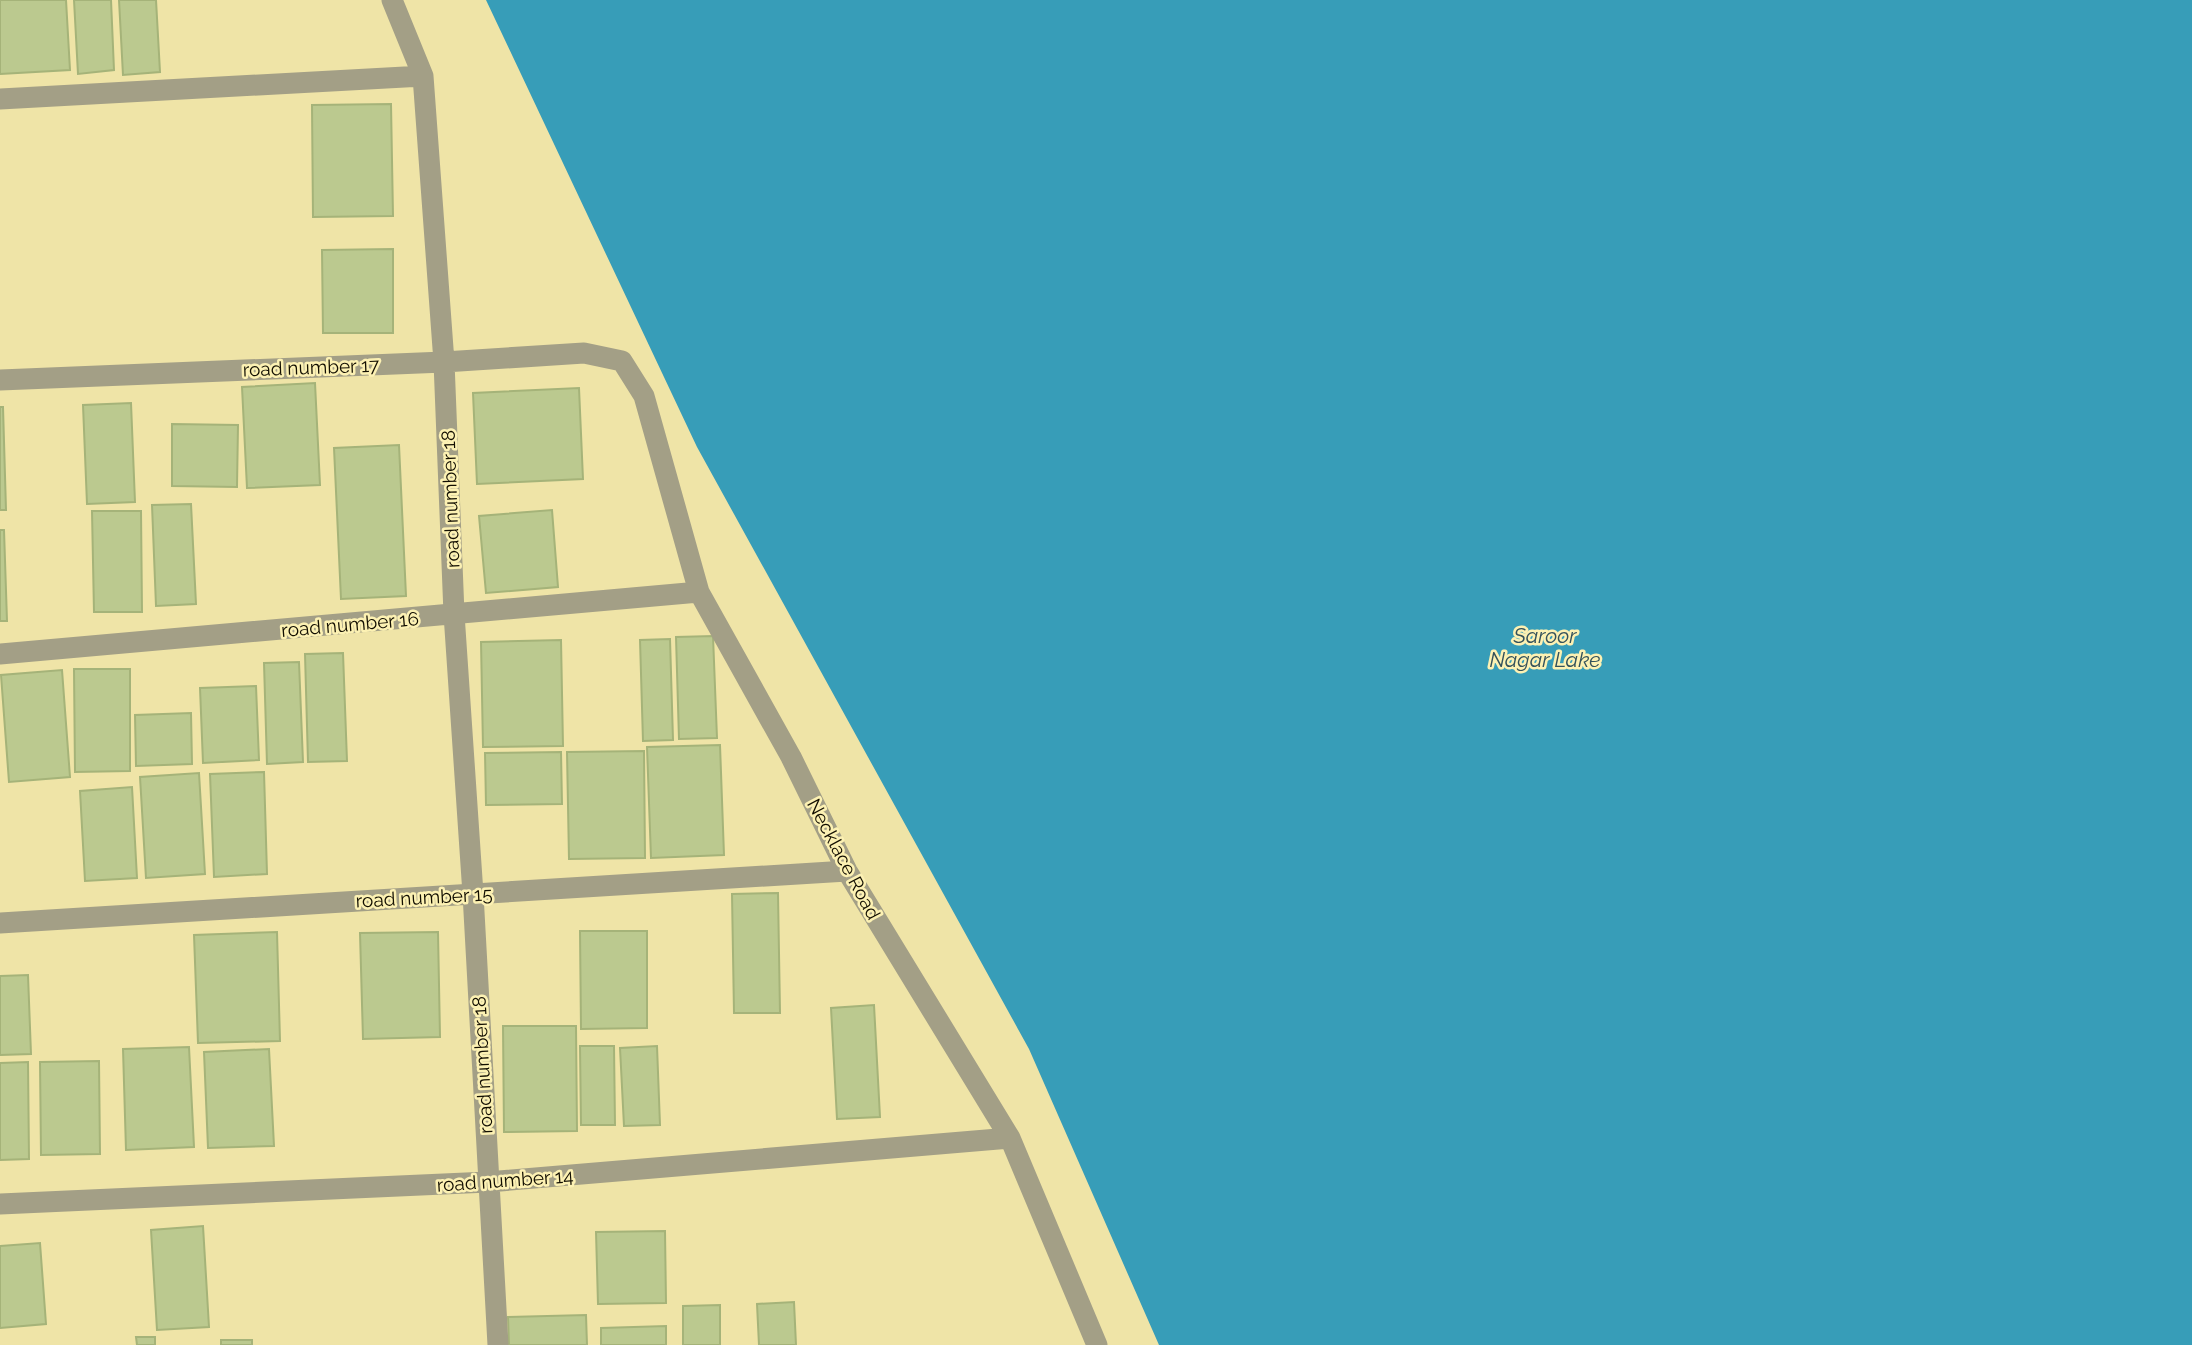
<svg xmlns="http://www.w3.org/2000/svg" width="2192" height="1345" font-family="Raleway,sans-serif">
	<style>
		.water { fill: #379db8 }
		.building { fill: #bbc98f; stroke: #a5b379; stroke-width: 2 }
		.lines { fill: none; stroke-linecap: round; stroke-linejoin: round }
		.street { stroke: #a39f86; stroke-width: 21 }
		.labels { text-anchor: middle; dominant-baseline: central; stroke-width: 5; stroke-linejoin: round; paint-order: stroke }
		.street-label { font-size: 19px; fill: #120e00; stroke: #fcf1b3 }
		.water-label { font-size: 21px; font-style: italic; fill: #33515b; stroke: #fcf1b3 }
	</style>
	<rect width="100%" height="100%" fill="#efe4a7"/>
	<!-- water -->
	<path class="water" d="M486,0H2192V1345H1159L1029,1049L697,447Z"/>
	<!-- building -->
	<path class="building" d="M0,0H66L70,70L0,74Z
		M74,0H111L114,70L78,74Z
		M119,0H156L160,72L123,75Z
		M391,104L393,216L313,217L312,105Z
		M393,249V333H323L322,250Z
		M315,383L320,485L247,488L242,387Z
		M579,388L583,479L477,484L473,393Z
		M131,403L135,502L87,504L83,405Z
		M0,407H3L6,510H0Z
		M172,424L238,425L237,487L172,486Z
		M399,445L406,596L341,599L334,448Z
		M191,504L196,604L156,606L152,505Z
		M552,510L558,587L486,593L479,516Z
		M92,511H141L142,612H94Z
		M0,530H4L7,621H0Z
		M713,636L717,738L679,739L676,637Z
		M670,639L673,740L643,741L640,640Z
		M561,640L563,746L483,747L481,642Z
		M343,653L347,761L308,762L305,654Z
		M299,662L303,762L267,764L264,663Z
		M74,669H130V771L75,772Z
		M62,670L70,777L9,782L1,675Z
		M256,686L259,760L203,763L200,688Z
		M191,713L192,764L136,766L135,715Z
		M720,745L724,855L651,858L647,747Z
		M644,751L645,858L569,859L567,752Z
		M561,752L562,804L486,805L485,753Z
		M264,772L267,874L214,877L210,774Z
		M199,773L205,874L146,878L140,777Z
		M132,787L137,878L85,881L80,791Z
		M778,893L780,1013H734L732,894Z
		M580,931H647V1028L581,1029Z
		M277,932L280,1041L198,1043L194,935Z
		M438,932L440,1037L363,1039L360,933Z
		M28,975L31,1054L0,1055V976Z
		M874,1005L880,1117L837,1119L831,1008Z
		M503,1026H576L577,1131L504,1132Z
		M580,1046H614L615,1125H581Z
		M657,1046L660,1125L624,1126L620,1048Z
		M189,1047L194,1147L126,1150L123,1049Z
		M269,1049L274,1146L208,1148L204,1052Z
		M99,1061L100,1154L41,1155L40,1062Z
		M28,1062L29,1159L0,1160V1063Z
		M203,1226L209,1327L157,1330L151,1230Z
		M665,1231L666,1303L598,1304L596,1232Z
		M40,1243L46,1324L0,1328V1246Z
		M794,1302L796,1345H759L757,1304Z
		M720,1305V1345H683V1306Z
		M586,1315L587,1345H509L508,1317Z
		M666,1326V1345H601V1328Z
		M136,1337H155V1345H137Z
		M221,1340H252V1345H221Z"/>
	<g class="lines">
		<!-- street -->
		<path class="street" d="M392,0L423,76
			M0,99L423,76L444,362L454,614L473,894L498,1345
			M0,380L444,362L584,353L622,361L644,396L699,592L791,757L847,871L1010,1138L1097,1345
			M0,654L699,592
			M0,923L847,871
			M0,1204L488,1182L1010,1138"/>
	</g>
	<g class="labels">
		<!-- street labels -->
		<g class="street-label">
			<text transform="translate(311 367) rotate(-2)">road number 17</text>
			<text transform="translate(450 499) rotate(-92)">road number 18</text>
			<text transform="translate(350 624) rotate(-5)">road number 16</text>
			<text transform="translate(844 859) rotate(62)">Necklace Road</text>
			<text transform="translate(424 897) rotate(-3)">road number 15</text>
			<text transform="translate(482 1065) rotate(-93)">road number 18</text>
			<text transform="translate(505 1180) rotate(-4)">road number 14</text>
		</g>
		<!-- water labels -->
		<g class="water-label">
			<text x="1545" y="635">Saroor<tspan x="1545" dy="24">Nagar Lake</tspan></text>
		</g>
	</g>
</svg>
